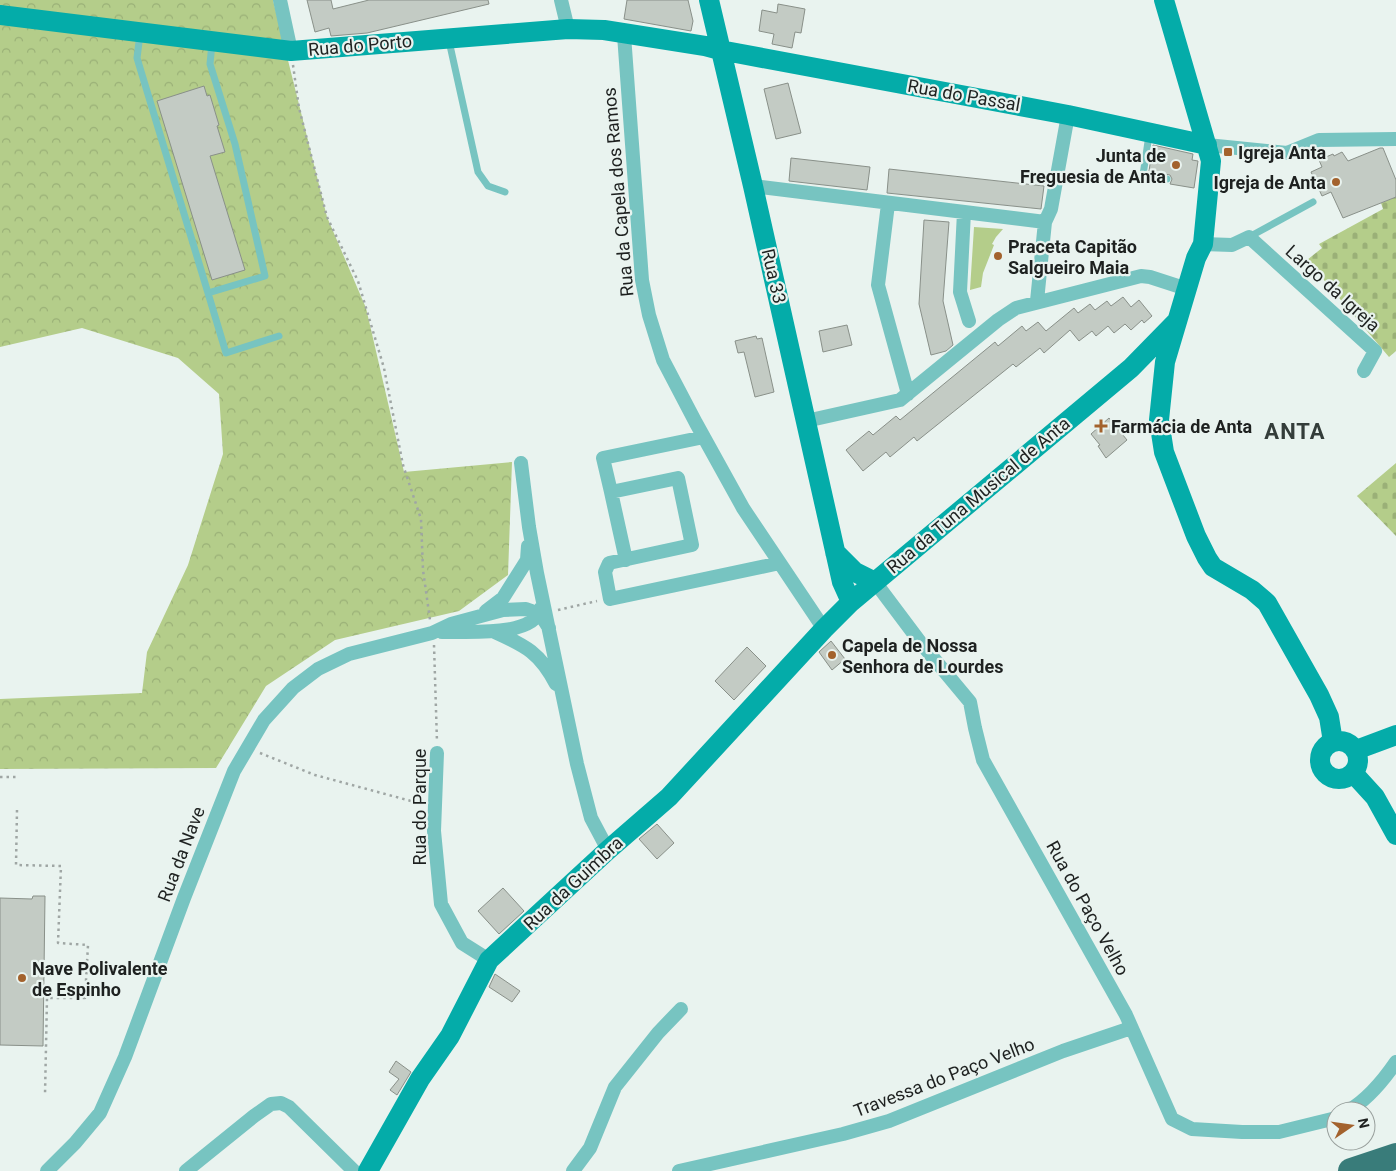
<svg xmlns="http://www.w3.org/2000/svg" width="1396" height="1171" font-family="Roboto,sans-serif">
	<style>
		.green { fill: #b4cd8a }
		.forest { fill: url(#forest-crowns) }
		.cemetery { fill: url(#cemetery-stones) }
		.building { fill: #c3cbc4; stroke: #899089 }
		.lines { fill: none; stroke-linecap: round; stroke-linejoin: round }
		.path { stroke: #9fa6a4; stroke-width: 2.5; stroke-dasharray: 2.5 4; stroke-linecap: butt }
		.lane { stroke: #77c4c1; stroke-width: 7 }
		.street { stroke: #77c4c1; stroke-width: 14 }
		.secondary { stroke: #04aca9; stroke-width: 20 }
		.highway { stroke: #397c7a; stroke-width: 26 }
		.poi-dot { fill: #a3622d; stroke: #e9f3ef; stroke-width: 2 }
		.labels { text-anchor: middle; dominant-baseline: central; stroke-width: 4.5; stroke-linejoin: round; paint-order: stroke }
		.street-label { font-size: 18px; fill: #1e2120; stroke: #e9f3ef }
		.poi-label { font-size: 18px; font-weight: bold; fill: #1e2120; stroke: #e9f3ef; text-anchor: start }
		.district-label { font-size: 22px; font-weight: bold; letter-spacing: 1px; fill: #343d3a; stroke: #e9f3ef }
	</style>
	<defs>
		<pattern id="forest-crowns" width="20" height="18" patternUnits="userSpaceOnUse" patternTransform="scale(1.25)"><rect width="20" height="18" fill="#b4cd8a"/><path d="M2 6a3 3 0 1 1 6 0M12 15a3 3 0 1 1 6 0" fill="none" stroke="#9ab077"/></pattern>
		<pattern id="cemetery-stones" width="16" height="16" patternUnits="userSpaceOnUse" patternTransform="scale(1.25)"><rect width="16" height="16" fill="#b4cd8a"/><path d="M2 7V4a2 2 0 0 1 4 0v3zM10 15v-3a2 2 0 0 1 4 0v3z" fill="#9ab077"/></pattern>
	</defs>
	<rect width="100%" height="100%" fill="#e9f3ef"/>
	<!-- green -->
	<path class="green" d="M974,227L1003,229L996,237L992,244L994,245L983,273L981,287L970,290Z"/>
	<!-- forest -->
	<path class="forest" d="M0,0H273L327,217L366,308L404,472L512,462L508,575L459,611L335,640L266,686L216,768L0,769V699L142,693L147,652L188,565L223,454L219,394L178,358L82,328L0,347Z"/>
	<!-- cemetery -->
	<path class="cemetery" d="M1396,197V351L1389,357L1307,260L1322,248L1319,244L1383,209L1381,203Z
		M1396,463V536L1357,496Z"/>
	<!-- building -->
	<path class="building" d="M307,0H331L333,9L369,0H488L489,4L367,33L331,36L329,28L315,32Z
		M627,0H688L693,21L691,31L624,19Z
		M778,4L805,9L801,33L795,32L792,48L772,44L774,34L759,31L762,10L777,13Z
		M788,83L801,133L776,139L764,89Z
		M204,86L207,96L210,95L219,125L217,126L225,152L210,156L245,270L212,280L157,101Z
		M1153,145L1193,154L1192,160L1198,161L1194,188L1170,184L1172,179L1170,175L1149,171Z
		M1380,148H1383L1396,180V197L1343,218L1331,192L1322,196L1311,172L1322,167L1319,160L1333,154L1334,156L1342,152L1348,161Z
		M791,158L870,167L867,190L789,181Z
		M889,169L1044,186L1041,209L887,193Z
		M924,220L949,222L943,301L953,345L946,351L931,355L919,304Z
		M1123,297L1131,307L1139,300L1152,316L1144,323L1142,320L1131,330L1125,324L1114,333L1108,326L1096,336L1092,331L1079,341L1070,330L1044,353L1040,348L1016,367L1013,364L917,441L914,437L890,457L886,452L863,471L846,450L869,431L873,435L896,416L900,420L995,342L998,346L1022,326L1026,331L1038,322L1046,331L1074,308L1078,313L1090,304L1095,310L1107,301L1111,306Z
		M847,325L852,345L823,352L819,331Z
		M756,336L757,339L762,338L774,392L755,397L744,352L738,353L735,341Z
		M1109,418L1127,440L1106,458L1098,446L1100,445L1091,434Z
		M831,641L845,659L832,670L819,652Z
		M747,647L766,666L734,700L715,681Z
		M657,824L674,843L657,859L639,839Z
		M503,888L524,911L499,934L478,911Z
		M33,896H45L43,1046L0,1045V898L32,899Z
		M495,974L520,991L512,1002L489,987Z
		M396,1061L411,1072L397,1095L390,1090L399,1079L389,1072Z"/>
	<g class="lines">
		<!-- path -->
		<path class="path" d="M293,65L299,108L327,217L358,281L384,368L403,465L421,519L423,570L430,620
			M558,610L597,601
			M434,645L437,742
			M260,753L315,775L411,801L422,803
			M0,777H18
			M17,810L16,865L61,866L58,943L88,945L85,998H47L45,1095"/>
		<!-- lane -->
		<path class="lane" d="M140,34L137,58L208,293L265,276L235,144L210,64L212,43
			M449,41L478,172L488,186L505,192
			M1149,135L1143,175L1167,179
			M1249,237L1313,202
			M208,293L226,353L279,336"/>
		<!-- street -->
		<path class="street" d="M280,0L291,51
			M561,0L568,29
			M624,35L642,280L649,315L663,360L696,423L743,508L824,629
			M1207,145L1287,153L1319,140L1396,139
			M753,186L1045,222
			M888,204L878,285L908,394
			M964,212L960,292L969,321
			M1203,244L1232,245L1249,237L1375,351L1364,371
			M1037,301L1045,222L1051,209L1068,115
			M806,421L900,400L998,320L1016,308L1141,276L1150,277L1187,289
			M704,437L603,458L611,492L678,478L692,545L609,563L605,572L610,599L780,563
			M521,463L529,527L537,573L577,764L591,818L608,850
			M611,492L626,560
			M875,582L920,642L970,702L975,728L983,760L1126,1015L1172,1119L1192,1129L1242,1132H1279L1336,1118
			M486,611L503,598L527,560L528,546
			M442,632C466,631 534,638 541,608
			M495,632C526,646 540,653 556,684
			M437,753L434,831L441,904L462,943L489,960
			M1348,1111C1367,1100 1383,1081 1396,1062
			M47,1171L75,1143L100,1113L125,1057L184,898L234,771L264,720L293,688L318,669L349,654L432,633L451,624L503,610L526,609L540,614L549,628
			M186,1171L254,1116L271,1104L281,1103L289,1107L354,1171
			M573,1171L590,1148L615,1087L658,1033L681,1009
			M679,1171L843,1134L889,1121L1063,1051L1131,1028"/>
		<!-- secondary -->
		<path class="secondary" d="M709,0L753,186L842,582L851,602
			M1164,0L1211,161L1203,244L1196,258L1165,362L1159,420L1164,452L1196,536L1207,558L1213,567L1252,590L1267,603L1319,695L1329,717L1333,742
			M0,15L291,51L568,29L604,30L705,46L720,50L1068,115L1207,145
			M835,552L855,572L875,582
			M1320 760a19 19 0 1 1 38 0a19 19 0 1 1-38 0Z
			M1356,750L1396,735
			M1354,774L1375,797L1396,835
			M368,1171L420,1079L450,1036L489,960L608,850L669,797L824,629L851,602L1131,368L1177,321"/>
		<!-- highway -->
		<path class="highway" d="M1351,1171L1396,1156"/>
	</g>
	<!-- markers -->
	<g class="poi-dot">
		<rect x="1223" y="147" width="10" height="10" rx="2.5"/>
		<circle cx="1176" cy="165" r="5"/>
		<circle cx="1336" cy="182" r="5"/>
		<circle cx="998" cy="256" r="5"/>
		<path d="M1098.5 418.5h5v5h5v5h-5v5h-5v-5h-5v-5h5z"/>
		<circle cx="832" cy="655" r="5"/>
		<circle cx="22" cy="978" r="5"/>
	</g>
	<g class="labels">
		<!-- street labels -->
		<g class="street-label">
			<text transform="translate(360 45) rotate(-5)">Rua do Porto</text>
			<text transform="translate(964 95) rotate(10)">Rua do Passal</text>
			<text transform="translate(618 192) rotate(-95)">Rua da Capela dos Ramos</text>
			<text transform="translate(774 276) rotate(77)">Rua 33</text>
			<text transform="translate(1333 288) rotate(42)">Largo da Igreja</text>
			<text transform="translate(978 495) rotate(-40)">Rua da Tuna Musical de Anta</text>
			<text transform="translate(419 807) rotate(-90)">Rua do Parque</text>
			<text transform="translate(181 854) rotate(-69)">Rua da Nave</text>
			<text transform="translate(573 883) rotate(-43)">Rua da Guimbra</text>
			<text transform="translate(1088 908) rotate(61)">Rua do Paço Velho</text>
			<text transform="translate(944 1077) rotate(-21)">Travessa do Paço Velho</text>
		</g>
		<!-- poi labels -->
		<g class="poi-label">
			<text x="1238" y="152">Igreja Anta</text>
			<text x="1166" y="155" text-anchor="end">Junta de<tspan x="1166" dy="21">Freguesia de Anta</tspan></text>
			<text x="1326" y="182" text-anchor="end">Igreja de Anta</text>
			<text x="1008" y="246">Praceta Capitão<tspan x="1008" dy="21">Salgueiro Maia</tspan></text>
			<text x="1111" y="426">Farmácia de Anta</text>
			<text x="842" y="645">Capela de Nossa<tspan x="842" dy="21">Senhora de Lourdes</tspan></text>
			<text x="32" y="968">Nave Polivalente<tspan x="32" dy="21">de Espinho</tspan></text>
		</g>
		<!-- district labels -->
		<g class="district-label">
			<text x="1295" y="431">ANTA</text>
		</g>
	</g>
	<!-- north arrow -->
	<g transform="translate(1351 1126) rotate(77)"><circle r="24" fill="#e9f3ef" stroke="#989f9c"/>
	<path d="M0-4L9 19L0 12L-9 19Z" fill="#a3622d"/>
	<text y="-8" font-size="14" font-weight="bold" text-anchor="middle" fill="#1e2120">N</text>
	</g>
</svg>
